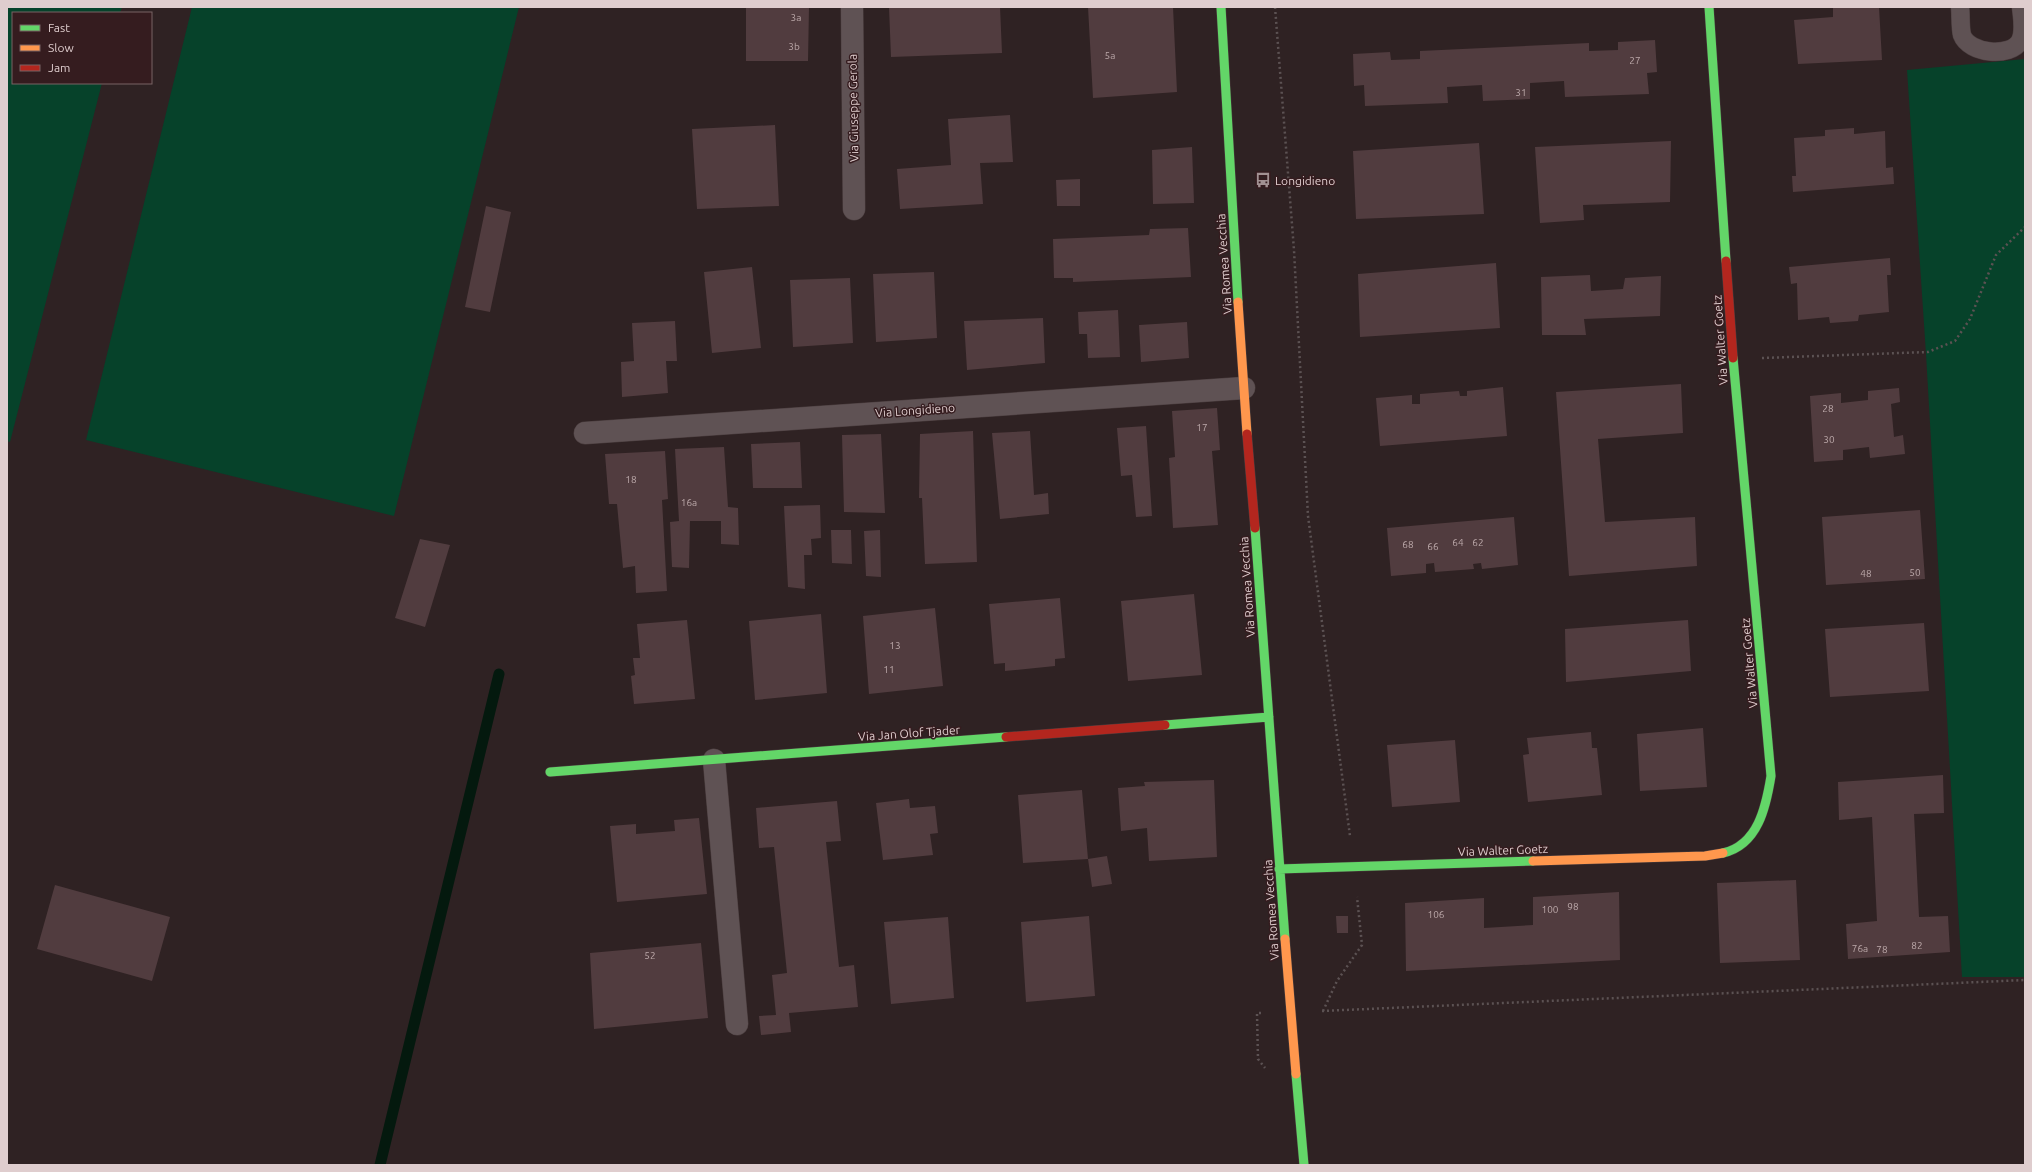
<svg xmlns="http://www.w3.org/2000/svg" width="2032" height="1172" font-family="Ubuntu,sans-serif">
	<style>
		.green { fill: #06422a }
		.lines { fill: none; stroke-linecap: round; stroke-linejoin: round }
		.stream { stroke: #04190e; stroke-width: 11 }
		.building { fill: #513c3f }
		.lane-casing { stroke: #4b3e3f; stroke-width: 19 }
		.street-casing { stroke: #4b3e3f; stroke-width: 23 }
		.fast-casing { stroke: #4b3e3f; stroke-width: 10 }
		.slow-casing { stroke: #4b3e3f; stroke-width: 10 }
		.jam-casing { stroke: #4b3e3f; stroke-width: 10 }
		.path { stroke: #5c5253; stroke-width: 2.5; stroke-dasharray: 2 3; stroke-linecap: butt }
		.lane { stroke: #5f5254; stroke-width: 18 }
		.street { stroke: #5f5254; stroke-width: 22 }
		.fast { stroke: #63d668; stroke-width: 9 }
		.slow { stroke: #ff974d; stroke-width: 9 }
		.jam { stroke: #b3261e; stroke-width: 9 }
		.labels { text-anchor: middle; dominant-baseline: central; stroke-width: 3; stroke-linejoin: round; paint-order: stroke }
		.number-label { font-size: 10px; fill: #bca9aa }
		.street-label { font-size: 12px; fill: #dfcdce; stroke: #351c1f }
		.poi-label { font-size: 12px; fill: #dfcdce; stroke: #351c1f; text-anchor: start }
	</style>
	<rect width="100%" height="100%" fill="#2f2223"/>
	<!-- green -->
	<path class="green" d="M7,7H122L120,13H13V83H102L10,442L7,441Z
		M192,7H519L394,516L86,440Z
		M2025,59V977H1962L1926,354L1907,70Z"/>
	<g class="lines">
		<!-- stream -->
		<path class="stream" d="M380,1165L499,674"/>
	</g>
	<!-- building -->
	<path class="building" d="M746,7H809L808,61H746Z
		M889,7H1000L1002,53L891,57Z
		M1088,7H1173L1177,92L1093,98Z
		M1833,7H1879L1882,60L1798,64L1794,20L1833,17Z
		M1655,40L1657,72L1647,73L1649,94L1565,97L1564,81L1530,83V99L1483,101L1482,85L1447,87L1448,103L1365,106L1364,85L1354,86L1353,54L1390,52L1391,60L1420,59V51L1589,43V51L1618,50V42Z
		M1010,115L1013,162L980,163L983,204L900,209L897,169L951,165L948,119Z
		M775,125L779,206L697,209L692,129Z
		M1854,128V134L1885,131L1886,168L1893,167L1894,184L1793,192L1792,176H1796L1794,138L1825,136V130Z
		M1671,141L1670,202L1583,205L1584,220L1540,223L1535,147Z
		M1479,143L1484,214L1356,219L1353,151Z
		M1192,147L1194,203L1153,204L1152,150Z
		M1080,179V206H1057L1056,180Z
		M486,206L511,212L490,312L465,307Z
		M1188,228L1191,277L1073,282V278H1054L1053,239L1149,235L1150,229Z
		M1890,258L1891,275H1887L1889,312L1859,315L1858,321L1830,323L1829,317L1798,320L1797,283L1791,284L1789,267Z
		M1496,263L1500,328L1360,337L1358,274Z
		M752,267L761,348L712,353L704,272Z
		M934,272L937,338L876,342L873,274Z
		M1590,275L1591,291L1623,289L1625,278L1661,276L1660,316L1584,319L1586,335H1542L1541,277Z
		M850,278L853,343L793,347L790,280Z
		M1118,310L1120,357L1088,358L1087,334H1079L1078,312Z
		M1043,318L1045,363L967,370L964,321Z
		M675,321L677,361H666L668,393L622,397L621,362L634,361L632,323Z
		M1187,322L1189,358L1141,362L1139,325Z
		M1681,384L1683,433L1598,439L1605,522L1695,517L1697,566L1569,576L1556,392Z
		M1503,387L1507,436L1380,446L1376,398L1412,395V404H1420V394L1459,391L1460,396H1467V391Z
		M1899,388L1900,402L1891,404L1894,437L1903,435L1905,454L1870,458L1869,447L1843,450V460L1814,462L1810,396L1841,393V403L1868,400V391Z
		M1217,408L1220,450L1212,451L1218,525L1173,528L1169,458L1175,457L1172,411Z
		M1146,426L1152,516L1136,517L1132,475L1121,476L1117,428Z
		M973,431L977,562L925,564L922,498H919L920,434Z
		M1030,431L1034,495L1048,493L1049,514L1000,519L992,433Z
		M881,434L885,513L844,512L842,435Z
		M800,442L802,488H753L751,444Z
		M724,447L728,507L738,508L739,545L721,544V521H690L689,568L672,567L670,522L679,521L675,449Z
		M665,451L668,499L662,500L667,591L636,593L635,566L623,568L617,504H609L605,454Z
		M820,505L821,538L811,539L812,555H804L805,589L788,587L784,506Z
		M1920,510L1925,579L1826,585L1822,517Z
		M1514,517L1518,565L1482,569L1481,563L1473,564L1474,569L1435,572L1434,563L1426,564V573L1391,576L1387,528Z
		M831,530H851L852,564L832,563Z
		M880,530L881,577L866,576L864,531Z
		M420,539L450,545L425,627L395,618Z
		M1194,594L1202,675L1128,681L1121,601Z
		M1060,598L1065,658L1055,659V666L1005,671V663L994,664L989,604Z
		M935,608L943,686L869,694L863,616Z
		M821,614L827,693L755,700L749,621Z
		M687,620L695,699L634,704L631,676L635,675L633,658H640L637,624Z
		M1688,620L1691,671L1566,682L1565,629Z
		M1924,623L1929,691L1830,697L1825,629Z
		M1703,728L1707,787L1640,791L1637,734Z
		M1591,732L1592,748H1597L1602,795L1528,802L1523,755L1529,754L1527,738Z
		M1455,740L1460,802L1392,807L1387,745Z
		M1943,775L1944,813L1914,814L1919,917L1948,916L1950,952L1848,959L1846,924L1877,921L1872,817L1839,820L1838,782Z
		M1214,780L1217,857L1149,861L1147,828L1121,831L1118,788L1145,786L1144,782Z
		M1082,790L1088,859L1023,863L1018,795Z
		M909,799L910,808L935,806L938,833L930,834L933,855L883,860L876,803Z
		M837,801L841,841L826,842L839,967L854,965L858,1007L789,1013L791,1032L761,1035L759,1016L776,1015L772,975L787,973L774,847L759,848L756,808Z
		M699,818L707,894L617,902L610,826L636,824V834L675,831L674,820Z
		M1107,856L1112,884L1092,887L1088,859Z
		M1796,880L1800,960L1720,963L1717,883Z
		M55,885L170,917L152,981L37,949Z
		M1619,892L1620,960L1406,971L1405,903L1484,898V928L1533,925V897Z
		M1089,916L1095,996L1026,1002L1021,922Z
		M1336,916H1348V933H1337Z
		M948,917L954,998L891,1004L884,922Z
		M701,943L708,1018L594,1029L590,953Z"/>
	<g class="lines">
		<defs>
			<path id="lane" d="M1960,7C1961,15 1960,27 1962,35C1969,54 2011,58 2020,41C2025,31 2022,17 2021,7"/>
			<path id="street" d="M852,7L854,209
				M585,433L1244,388
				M714,760L737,1024"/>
			<path id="fast" d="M1221,7L1238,302
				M1709,7L1726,261
				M1255,528L1285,939
				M1165,725L1269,717
				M550,772L1006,737
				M1723,853C1758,845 1766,807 1771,776L1733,358
				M1279,869L1533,861
				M1296,1074L1304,1165"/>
			<path id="slow" d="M1238,302L1247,434
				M1533,861L1705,856L1723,853
				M1285,939L1296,1074"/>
			<path id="jam" d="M1726,261L1733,358
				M1247,434L1255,528
				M1006,737L1165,725"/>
		</defs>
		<!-- lane casing -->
		<use href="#lane" class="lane-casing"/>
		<!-- street casing -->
		<use href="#street" class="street-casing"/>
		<!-- fast casing -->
		<use href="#fast" class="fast-casing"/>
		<!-- slow casing -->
		<use href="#slow" class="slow-casing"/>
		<!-- jam casing -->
		<use href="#jam" class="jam-casing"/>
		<!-- path -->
		<path class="path" d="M1275,7L1294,250L1308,516L1350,836
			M1762,358L1928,352L1955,341L1970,319L1996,255L2025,227
			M1322,1011L2025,980
			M1323,1011L1337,981L1362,945L1357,897
			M1261,1013H1257L1258,1059L1265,1068"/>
		<!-- lane -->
		<use href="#lane" class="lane"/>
		<!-- street -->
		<use href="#street" class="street"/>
		<!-- fast -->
		<use href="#fast" class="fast"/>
		<!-- slow -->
		<use href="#slow" class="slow"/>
		<!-- jam -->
		<use href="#jam" class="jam"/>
	</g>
	<!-- icons -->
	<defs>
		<symbol id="bus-bare" viewBox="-9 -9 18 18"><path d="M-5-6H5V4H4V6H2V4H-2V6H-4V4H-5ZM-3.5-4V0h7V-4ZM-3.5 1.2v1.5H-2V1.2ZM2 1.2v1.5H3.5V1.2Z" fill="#a19192" stroke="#351c1f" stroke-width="2.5" paint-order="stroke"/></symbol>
	</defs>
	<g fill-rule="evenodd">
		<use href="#bus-bare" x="1252" y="169" width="22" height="22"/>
	</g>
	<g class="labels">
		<!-- number labels -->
		<g class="number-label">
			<text x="796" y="17">3a</text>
			<text x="794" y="46">3b</text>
			<text x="1110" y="55">5a</text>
			<text x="1635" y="60">27</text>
			<text x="1521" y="92">31</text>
			<text x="1828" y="408">28</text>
			<text x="1202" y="427">17</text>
			<text x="1829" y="439">30</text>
			<text x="631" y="479">18</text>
			<text x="689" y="502">16a</text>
			<text x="1458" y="542">64</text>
			<text x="1478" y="542">62</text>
			<text x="1408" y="544">68</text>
			<text x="1433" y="546">66</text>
			<text x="1915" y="572">50</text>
			<text x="1866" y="573">48</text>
			<text x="895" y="645">13</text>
			<text x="889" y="669">11</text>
			<text x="1573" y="906">98</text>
			<text x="1550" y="909">100</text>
			<text x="1436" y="914">106</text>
			<text x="1917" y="945">82</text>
			<text x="1860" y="948">76a</text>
			<text x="1882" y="949">78</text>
			<text x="650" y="955">52</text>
		</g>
		<!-- street labels -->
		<g class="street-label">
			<text transform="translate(853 108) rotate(-91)">Via Giuseppe Gerola</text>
			<text transform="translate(1224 264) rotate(-94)">Via Romea Vecchia</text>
			<text transform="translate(1720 340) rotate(-94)">Via Walter Goetz</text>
			<text transform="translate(915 410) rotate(-4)">Via Longidieno</text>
			<text transform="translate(1247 587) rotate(-94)">Via Romea Vecchia</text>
			<text transform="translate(1749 663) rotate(-95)">Via Walter Goetz</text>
			<text transform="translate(909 733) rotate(-4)">Via Jan Olof Tjader</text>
			<text transform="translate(1503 850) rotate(-2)">Via Walter Goetz</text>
			<text transform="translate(1271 910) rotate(-94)">Via Romea Vecchia</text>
		</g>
		<!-- poi labels -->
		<g class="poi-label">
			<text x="1275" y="180">Longidieno</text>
		</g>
	</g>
	<!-- border -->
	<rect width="2032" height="1172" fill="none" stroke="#dfcdce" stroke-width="16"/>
	<!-- legend -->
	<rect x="12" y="12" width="140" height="72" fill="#351c1f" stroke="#796365"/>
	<rect x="20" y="25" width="20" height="6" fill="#63d668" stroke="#796365"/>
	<text x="48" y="32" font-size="12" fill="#dfcdce">Fast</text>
	<rect x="20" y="45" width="20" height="6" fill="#ff974d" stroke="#796365"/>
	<text x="48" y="52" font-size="12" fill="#dfcdce">Slow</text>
	<rect x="20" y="65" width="20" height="6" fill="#b3261e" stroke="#796365"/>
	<text x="48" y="72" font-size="12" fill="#dfcdce">Jam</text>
</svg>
